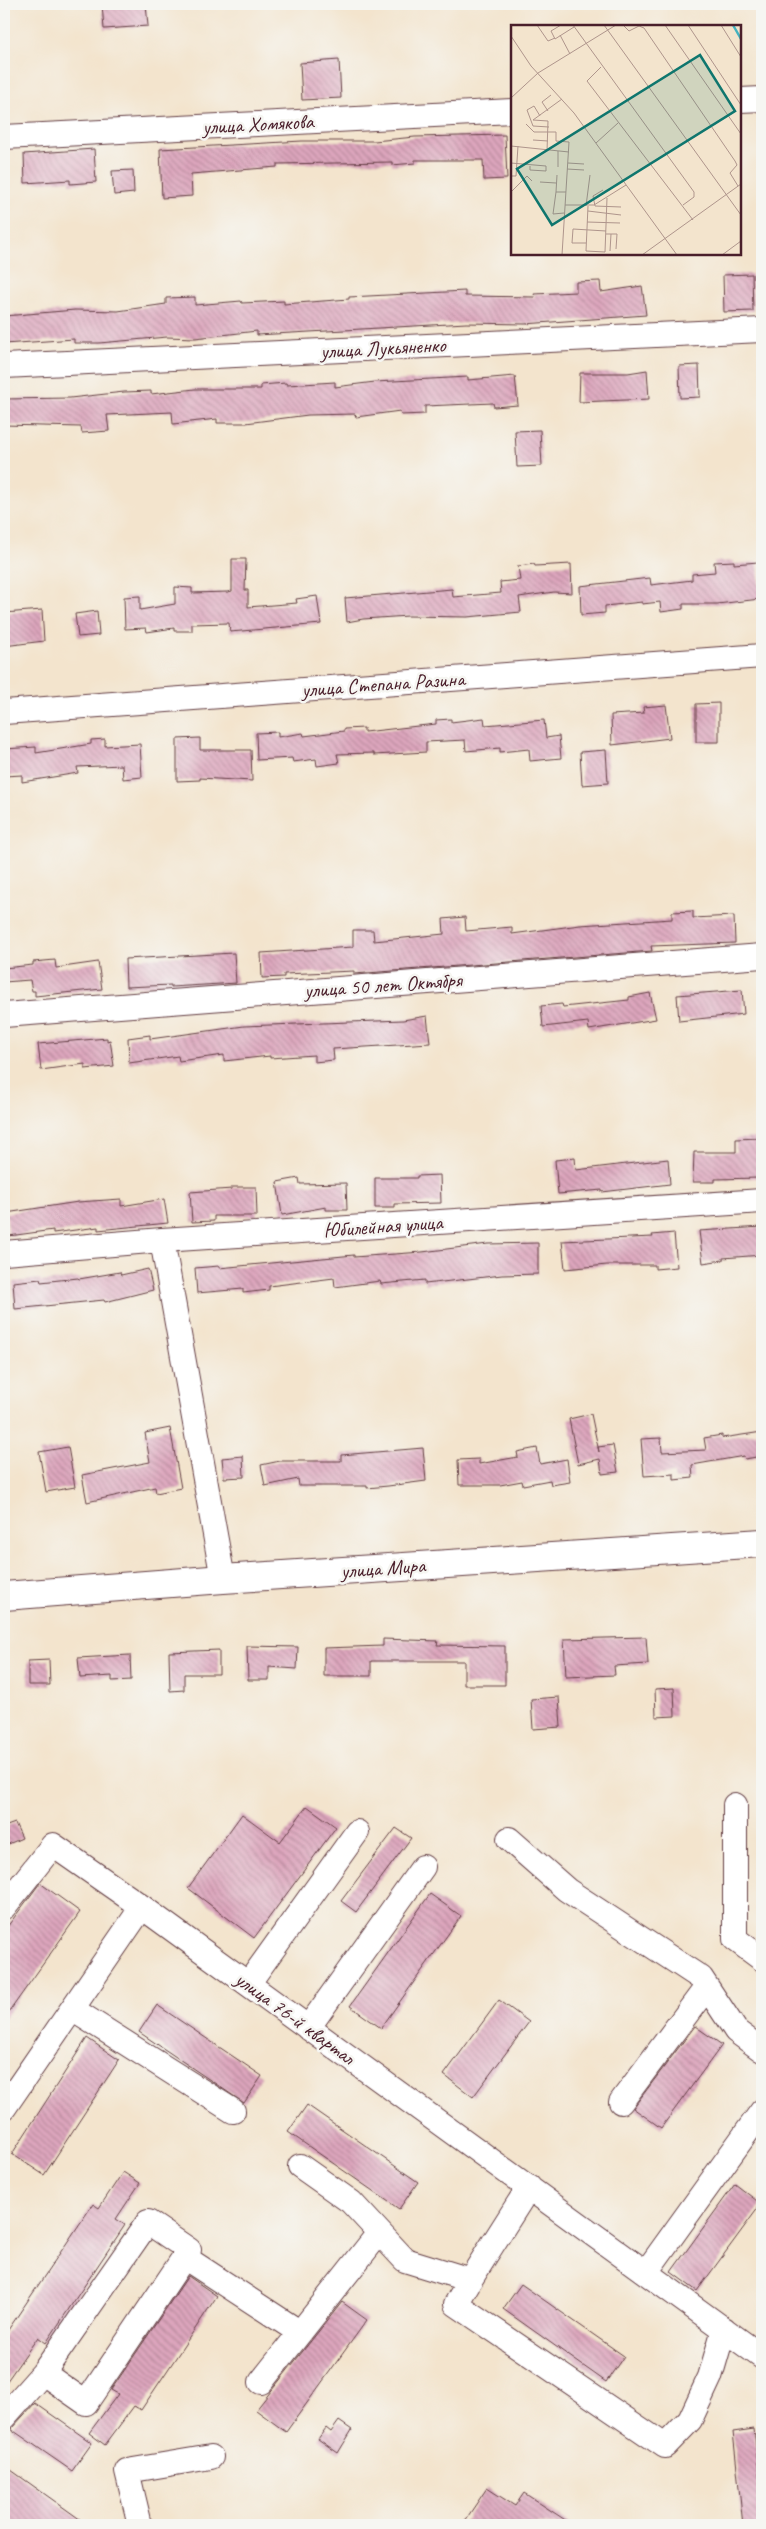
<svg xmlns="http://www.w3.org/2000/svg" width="766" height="2529" font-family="Caveat,sans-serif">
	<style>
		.building { fill: url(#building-back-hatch) }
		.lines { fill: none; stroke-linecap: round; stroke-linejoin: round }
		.minor-casing { stroke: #633d43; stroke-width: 26 }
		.major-casing { stroke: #633d43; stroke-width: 30 }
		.minor { stroke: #fff; stroke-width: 24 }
		.major { stroke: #fff; stroke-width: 28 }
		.labels { text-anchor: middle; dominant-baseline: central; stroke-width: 5; stroke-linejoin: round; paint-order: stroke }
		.street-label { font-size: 21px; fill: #4a1f2b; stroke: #f6f6f2 }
		.inset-river { fill: none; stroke: #45b3c0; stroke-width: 2.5 }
		.inset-road { fill: none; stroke: #af958c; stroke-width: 1 }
		.view { fill: #0f766e; fill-opacity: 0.15; stroke: #0f766e; stroke-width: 2.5 }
		.inset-edge { fill: none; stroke: #4a1f2b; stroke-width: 2.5 }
	</style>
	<defs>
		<pattern id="building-back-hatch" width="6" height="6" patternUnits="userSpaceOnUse" patternTransform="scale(1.25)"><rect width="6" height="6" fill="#dda6bd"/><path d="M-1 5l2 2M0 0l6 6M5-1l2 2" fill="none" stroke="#b5879a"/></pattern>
	</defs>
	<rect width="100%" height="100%" fill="#f6f6f2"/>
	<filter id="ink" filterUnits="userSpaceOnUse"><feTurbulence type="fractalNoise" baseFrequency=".02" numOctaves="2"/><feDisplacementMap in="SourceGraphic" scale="10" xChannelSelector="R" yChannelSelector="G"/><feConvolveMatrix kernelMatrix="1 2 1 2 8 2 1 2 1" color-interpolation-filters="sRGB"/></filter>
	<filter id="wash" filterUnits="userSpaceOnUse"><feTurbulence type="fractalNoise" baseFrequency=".0096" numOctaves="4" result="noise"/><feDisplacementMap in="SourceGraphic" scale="20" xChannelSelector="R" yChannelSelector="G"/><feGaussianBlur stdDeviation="1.12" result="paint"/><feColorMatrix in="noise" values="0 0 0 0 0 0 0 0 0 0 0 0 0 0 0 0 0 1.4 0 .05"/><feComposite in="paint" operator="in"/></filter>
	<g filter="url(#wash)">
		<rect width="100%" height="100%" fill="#f3e4cd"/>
		<g id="blocks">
			<!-- building -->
			<path class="building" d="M102,4H146L148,26L104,29Z
				M339,60L341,98L302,100L300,63Z
				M505,135L507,179L484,180L483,160H415V163L392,165V162L277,164V167L191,174L192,196L162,198L160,149L302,141H374L415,137Z
				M94,149L96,182L70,184V180L25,183L24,154Z
				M133,170L134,193L114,195L112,171Z
				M752,274L753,311L724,312L723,275Z
				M600,281L601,292L642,286L646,315L525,324L466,323L257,335V331L195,338L167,337L99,343H74V339L4,344V316L75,310L118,311L166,304V298L195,297V305L241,301L242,303L284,301V304L349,299V297L465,291V296L535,297L534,294L576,292V282Z
				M699,365L700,397L680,398L679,366Z
				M647,370L649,399L579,402L580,373H628Z
				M515,376L518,405L494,407L493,403L425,406V414L401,415L400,411L356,417L355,414L308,415L246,423H217V419L173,424L172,412L107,415L109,431L82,433L81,427L4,425V399L70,398L124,392L151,391V394L195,389H261V385L286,383L287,385L335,382V387L375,382L468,377V380Z
				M540,430L542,466L517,467L515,431Z
				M232,559H246L245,590H248V607L297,603L296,599L317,596L321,624L230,632L229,623L192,624V631H174V628L147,632L146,628L125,629L124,597L140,596V610L175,604V587L192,588V593L228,592L232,591Z
				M734,561V564L758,562L760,599L717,604H683V609L661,612L660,602L642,604V602L605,606V613L581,615L580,586L650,578L651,585L692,580V574L715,572L714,562Z
				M534,564L535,566L571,564L572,593L554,592L519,597L521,612L467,617L408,616L363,619L347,622L345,598L452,589L453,597L501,593L500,582L520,580L518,566Z
				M42,610L44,641L4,646V613Z
				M97,611L99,635L78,637L75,614Z
				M719,703V742H696V704Z
				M666,705L670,738L612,745L611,715L644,713L643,707Z
				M484,718L485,725L544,720L546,738L559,736L561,758L530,761L529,749L500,752V748L466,751L465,740L426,742V752L374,755V753L337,754L339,763L317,766L316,759L293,762L292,758L257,760L256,733L278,732V737L303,733L304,736L344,731V729L364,728V732L436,724V720L451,719V722Z
				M200,738V750H251L252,781L200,778V780L177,781V739Z
				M105,739V746L140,744L142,777L123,779L122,765L77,767L78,773L22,782V775L4,776V749L36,747V753L91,744V740Z
				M606,750L608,783L582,785L580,752Z
				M693,911V918L734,916L735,943L651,946L652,951L354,974V971L284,974V977L262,978L261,953L353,947V930H373L374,941L444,934L443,919L465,917L466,931L512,927V934L580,925L672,919V912Z
				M234,953L236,983L171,987V985L126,987L125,959Z
				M55,960L56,968L98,962L102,989L35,996V991H32L30,980L4,982V968L33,965V962Z
				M742,990L744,1014L679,1021L677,995Z
				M650,993L656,1019L589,1030L588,1022L543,1027L541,1006L562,1004L563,1007L629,1000V997Z
				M427,1016L430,1043L333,1049L334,1060L314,1062V1055L270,1058V1056L224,1061V1055L179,1061L178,1056L129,1063L128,1038L150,1035V1039L244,1026L403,1020Z
				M107,1038V1041L110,1040L114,1066L85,1069V1064L41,1070L38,1044Z
				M759,1138V1178L715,1179V1182H693L694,1152H736V1139Z
				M575,1158L576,1170L668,1159L670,1184L602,1192V1190L558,1194L555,1160Z
				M440,1175L441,1203L395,1204V1208H375V1178H417V1176Z
				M299,1178L300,1184L346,1183L347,1210H326V1207L282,1215L277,1182Z
				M232,1187H256L257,1216H214V1221L192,1222L190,1192L232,1189Z
				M121,1199V1206L164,1199L168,1223L98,1230V1227L53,1233V1230L9,1236L6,1213L78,1202Z
				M762,1227V1255L723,1258V1260L703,1263L699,1231Z
				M674,1233L677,1267L655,1269V1265H607L565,1269L562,1241L653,1237L652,1235Z
				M538,1243V1274L502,1275L425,1284V1280L381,1284L380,1281L335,1287L334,1278L269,1286V1290L243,1293V1289L197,1293L195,1268L219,1266V1268L354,1255V1257L422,1252L488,1244Z
				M148,1269L153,1290L105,1302L104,1300L15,1309L13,1282L40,1279L41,1282L78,1278L79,1279L120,1272L121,1275Z
				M591,1414L599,1452L598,1447L613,1445L618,1472L602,1474L600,1459L578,1464L569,1419Z
				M170,1428L181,1488L156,1493L155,1487L87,1502L82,1475L150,1462L145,1433Z
				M762,1432V1456L745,1459L744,1456L692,1465L693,1478L674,1480V1474L644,1476L641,1439L661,1438L662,1452L706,1450L704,1438L722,1435V1438Z
				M68,1447L75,1487L46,1492L39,1452Z
				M423,1448L426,1481L388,1486L367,1488V1486H299L298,1479L265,1486L261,1465L280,1461H341V1455Z
				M537,1448L540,1464L567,1459L570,1482L551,1485L550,1480L523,1485L522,1481L500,1485H459L458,1460L479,1459V1464L518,1457L517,1452Z
				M243,1456L244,1477L224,1478L222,1458Z
				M646,1637L648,1664L614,1666L615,1675L566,1677L564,1639Z
				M383,1639L438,1641L437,1645L505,1646V1685H464V1661H371V1676H324V1648L383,1646Z
				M247,1646L298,1647L297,1669L269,1667V1680H248Z
				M219,1650V1674H184V1690L170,1691L169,1652Z
				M130,1655L131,1680L112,1681V1676L80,1678L78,1658Z
				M49,1660L50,1685H28V1661Z
				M674,1688L675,1716L656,1717L655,1689Z
				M559,1697L561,1727L533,1729L531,1699Z
				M307,1806L336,1827L254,1938L188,1888L242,1814L280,1842Z
				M15,1823L22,1838L4,1846V1827Z
				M396,1828L411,1838L356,1912L341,1901Z
				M40,1883L80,1912L4,2019V1931Z
				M430,1894L461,1916L381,2028L350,2006Z
				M499,2000L529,2022L473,2097L444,2075Z
				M157,2005L262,2076L244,2103L139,2032Z
				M695,2026L722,2045L661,2128L633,2108Z
				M87,2038L119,2060L44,2175L12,2154Z
				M307,2105L418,2182L399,2209L288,2132Z
				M123,2172L140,2183L116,2219L125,2225L46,2343L38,2337L4,2385V2336L93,2204L99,2208Z
				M735,2184L761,2204L697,2291L671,2272Z
				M188,2276L217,2296L141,2410L134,2406L105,2445L89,2433L118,2394L111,2390Z
				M521,2284L624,2356L606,2382L503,2309Z
				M342,2302L367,2320L286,2432L256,2410Z
				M35,2403L92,2443L72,2471L11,2429Z
				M339,2421L352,2430L338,2453L318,2439L326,2428L331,2432Z
				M754,2429L762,2501V2525H743L733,2432Z
				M4,2465L88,2525H4Z
				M487,2488L515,2506L524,2493L573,2525H462Z"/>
		</g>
	</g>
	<g filter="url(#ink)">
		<use href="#blocks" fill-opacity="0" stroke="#633d43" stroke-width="1"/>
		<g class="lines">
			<defs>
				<path id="minor" d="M740,100L762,99
					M4,137L512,111
					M4,366L762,330
					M4,712L762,656
					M4,1015L762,956
					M162,1240L223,1579
					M4,1253L162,1240L762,1201
					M735,1805V1939L762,1959
					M509,1839L567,1890L701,1978L736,2031L762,2050
					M4,1907L53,1845L142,1907L762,2357
					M248,1984L357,1832
					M72,2009L233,2111
					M308,2028L423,1867
					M621,2102L706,1988
					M4,2108L142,1907
					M300,2166L351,2202L405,2260L470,2280L529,2187
					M184,2257L299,2332
					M646,2272L762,2111
					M470,2280L456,2304L665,2446L690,2420L710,2377L724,2329
					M261,2382L379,2233
					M4,2417L43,2373L148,2222L189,2250L86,2403L43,2373
					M140,2525L127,2471L211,2457"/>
				<path id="major" d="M4,1596L223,1579L762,1543"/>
			</defs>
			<!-- minor casing -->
			<use href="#minor" class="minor-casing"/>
			<!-- major casing -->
			<use href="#major" class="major-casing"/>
			<!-- minor -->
			<use href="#minor" class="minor"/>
			<!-- major -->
			<use href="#major" class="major"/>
		</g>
	</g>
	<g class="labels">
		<!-- street labels -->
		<g class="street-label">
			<text transform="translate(258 124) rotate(-3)">улица Хомякова</text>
			<text transform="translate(383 348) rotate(-3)">улица Лукьяненко</text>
			<text transform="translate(383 684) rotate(-4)">улица Степана Разина</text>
			<text transform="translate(383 985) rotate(-4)">улица 50 лет Октября</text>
			<text transform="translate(383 1226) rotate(-4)">Юбилейная улица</text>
			<text transform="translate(383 1568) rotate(-4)">улица Мира</text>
			<text transform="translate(295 2018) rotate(36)">улица 76-й квартал</text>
		</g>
	</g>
	<!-- overview -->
	<g transform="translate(511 25)">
		<rect width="230" height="230" fill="#f3e4cd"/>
		<path class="inset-river" d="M222,0L230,14"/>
		<path class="inset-road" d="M26,0L37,16L44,13M50,0L40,6L44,14L63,2M62,0L183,167V172L172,180M93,0L230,190M112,0L118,6L128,1L133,3L224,136L226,140L219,148L227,161M154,0L230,109M177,0L230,80M210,0L230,32M49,10L59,29M0,11L20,41L63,88L166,230M90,42L76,56L182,195M0,73L27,48L105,0M37,86L31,77L40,70M29,91L23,81L16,85L22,101L38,102M22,95L37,96L36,126M22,95L51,74M15,99L23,107H45V116L58,117L51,230M22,115L37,116M85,118L107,98M0,121L58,127M0,138L35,141V146M57,138L73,139M19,141V145L35,146M47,142V126M56,144L73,145M46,150L45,167H55M0,151H5L7,121M29,157L45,158M92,165L82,171L84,181L110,182M0,167L16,151L21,156M45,167L42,189L53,188M54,180H83L115,160M75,181L79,150M77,181L75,226L94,227L96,173M77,186L110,190M76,197L109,198M95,209H106L105,224M75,218H61L62,204L95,206M99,226L100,209M131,230L230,159M211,230L230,216"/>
		<path class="view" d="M189,30L224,86L41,200L6,144Z"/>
		<rect width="230" height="230" class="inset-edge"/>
	</g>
	<!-- margin -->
	<rect width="766" height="2529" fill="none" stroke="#f6f6f2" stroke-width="20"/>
</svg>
